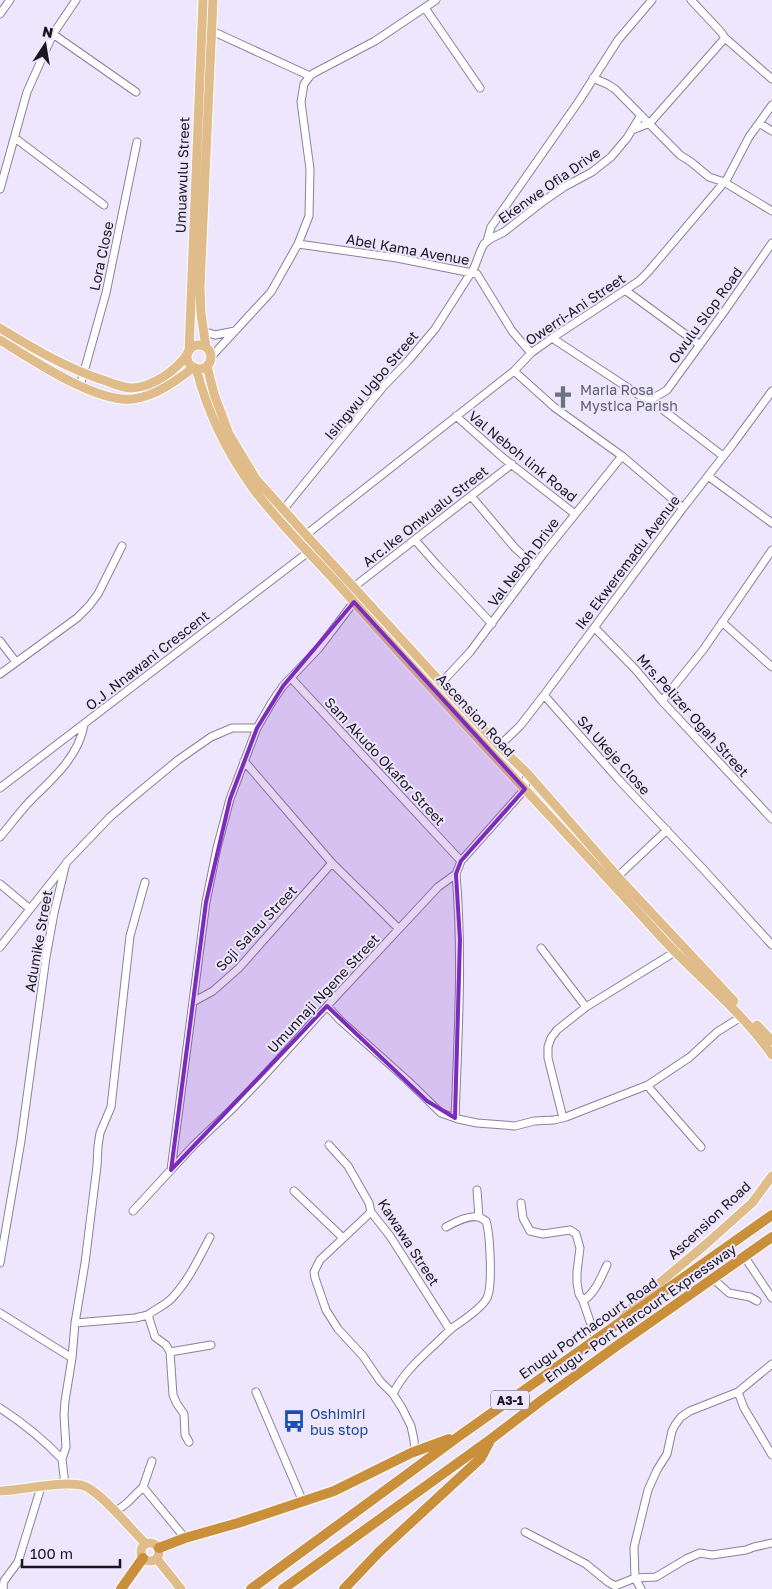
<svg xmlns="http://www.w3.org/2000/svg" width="772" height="1589" font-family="'Golos Text',sans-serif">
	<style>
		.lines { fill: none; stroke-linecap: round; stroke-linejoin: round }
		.minor-casing { stroke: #8a809a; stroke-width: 9 }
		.major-casing { stroke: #fff; stroke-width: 11 }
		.highway-casing { stroke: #fff; stroke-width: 12 }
		.minor { stroke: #fff; stroke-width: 7 }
		.major { stroke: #dfbc89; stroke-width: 9 }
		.highway { stroke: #ca8f3b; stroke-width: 10 }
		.marked { fill: #7b2cbf; fill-opacity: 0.2; stroke: #7b2cbf; stroke-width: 4; stroke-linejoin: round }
		.labels { text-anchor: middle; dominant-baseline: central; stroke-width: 4; stroke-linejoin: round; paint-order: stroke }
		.shield { fill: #eee6fd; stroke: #595462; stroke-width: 1 }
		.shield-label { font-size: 12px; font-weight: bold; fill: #19161f }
		.street-label { font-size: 14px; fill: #19161f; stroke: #eee6fd }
		.worship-label { font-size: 14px; fill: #5b616d; stroke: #eee6fd; text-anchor: start }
		.transit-label { font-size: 14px; fill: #164399; stroke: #eee6fd; text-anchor: start }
	</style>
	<rect width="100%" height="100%" fill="#eee6fd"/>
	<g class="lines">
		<defs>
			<path id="minor" d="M425,8L480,88
				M0,14L10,0
				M212,31L310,76
				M53,34L136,92
				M725,38L772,79
				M593,78L607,84L615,89L680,155L691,162L709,177L724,182L772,211
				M759,123L772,131
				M632,130L650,123L725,38L721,32L691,0
				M15,138L104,205
				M0,189L27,92L53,34L76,0
				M487,241L491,227L579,101L618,40L652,0
				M298,244L397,258L477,274L512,331L531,353
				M625,290L700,345
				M203,331L215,335L235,331
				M552,338L642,397C652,400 658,396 667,390L726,309L772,243
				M211,357L271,292L298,244L309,216L310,169L301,102L304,84L310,76L314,73L375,41L436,0
				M514,371L554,407L622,456L683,508
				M80,386L106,293L137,142
				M649,399L723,456
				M456,416L502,457L575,514
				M708,476L772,523
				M471,496L515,548L535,566
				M283,510L383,387L408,361L435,329L474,268L481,250L484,244L490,239L504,232L545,200L564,187L592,172L611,157L627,138L641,115
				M303,537L514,371L531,353L552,338L639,281L648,272L727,179L749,137L772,105
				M415,540L437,565L492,624
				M346,593L512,464
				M722,622L772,667
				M595,628L636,670L662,701L772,819
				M0,641L16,662
				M0,674L77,618L89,606L98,594L122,546
				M291,678L461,861
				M442,682L470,652L544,553L622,456
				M544,695L619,780L705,871L772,945
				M662,701L703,650L772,550
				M499,746L520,726L544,695L683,508L733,444L772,391
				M244,761L332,863L399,929
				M0,788L311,550
				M0,837C11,824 21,810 33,798C54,778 79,755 84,725
				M614,880L667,830
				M0,884L30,909
				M0,947L65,865
				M541,948L586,1007
				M193,1002L213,991L239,968L332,863
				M327,1006L340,1020L407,1080L441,1113L458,1119L477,1123L515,1126L534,1121L554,1120L566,1117L648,1085L690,1057L717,1032L741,1017
				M648,1085L651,1090L701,1147
				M455,1118C458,1036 463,956 456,874
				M563,1118L548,1058V1047L551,1038L557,1030L586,1007L678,950
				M329,1145L348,1166L369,1203L371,1212L390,1236L450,1330
				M171,1170L206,902L217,848L230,799L257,728L272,702L283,686L319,648L354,602L362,595
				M477,1190L479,1217
				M294,1191L343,1238
				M521,1203L523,1218L530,1231L543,1234L570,1230L576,1234L580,1248L577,1272V1283L579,1294L583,1301L596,1339
				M133,1211L194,1145L231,1110L262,1078L327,1006L438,887L456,874L461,861L525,789L527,773
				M371,1212L320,1260L314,1272L315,1278L326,1310L338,1329L363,1356L380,1381L393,1394L402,1408L411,1426L414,1440L415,1452
				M744,1256L772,1298
				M0,1263L21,1141L46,957L54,913L66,863L110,817L132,798L178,760L211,737L232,728H257
				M712,1278L729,1293L750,1297L757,1301
				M583,1301C596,1292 600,1279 607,1265
				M0,1313L72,1358L65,1401L64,1415L66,1447L62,1459L65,1485
				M148,1315C155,1309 164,1306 171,1299C188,1282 199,1258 210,1237
				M75,1323L135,1318L148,1315L155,1337L166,1345L170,1352L173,1395L177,1404L184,1414L185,1435L189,1442
				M170,1352L211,1345
				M72,1358L75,1323L85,1263L97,1166L98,1146L100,1133L111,1107L130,936L145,882
				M256,1392L303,1502
				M738,1392L744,1408L772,1455
				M393,1394C402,1375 417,1361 432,1347C439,1341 445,1334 452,1328C461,1322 482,1308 487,1298C493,1286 490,1234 486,1221C484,1220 480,1217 478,1217C469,1215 453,1223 446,1227
				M0,1408C23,1423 43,1439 62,1459
				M143,1487L185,1538
				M115,1512L127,1503L143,1487L152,1461
				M525,1532L586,1564L608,1582L615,1586L635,1578L656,1577L686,1559L700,1553L712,1555L746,1550L754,1547L772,1543
				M3,1589L4,1581L18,1562L41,1487
				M641,1589L635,1578L634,1547L648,1490L657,1470L667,1454L672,1431L675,1425L681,1417L690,1411L738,1392L772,1364"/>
			<path id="major" d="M0,328C34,349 68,369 106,381C114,384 123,388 132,388C153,387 177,370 188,353
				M0,340C31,359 97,404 133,399C156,396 176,381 194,367
				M187 357a12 12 0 1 1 24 0a12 12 0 1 1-24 0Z
				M206,347L201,314L200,287L213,0
				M189,351L203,0
				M207,366L214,394L229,434L256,479L306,535L499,746L527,773L618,877L734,1001
				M196,368C207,411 226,451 252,487C279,524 314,557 345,592C448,709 556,821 660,936C697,977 741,1010 772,1055
				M757,1025L772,1041
				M623,1318L633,1305L705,1245L752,1203L772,1176
				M0,1491C26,1490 56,1481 81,1485C98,1488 132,1531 146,1544
				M141 1552a9 9 0 1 1 18 0a9 9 0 1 1-18 0Z
				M157,1559L181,1589"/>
			<path id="highway" d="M159,1548L185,1538L238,1523L334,1491L411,1453L449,1439
				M121,1589L143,1558
				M251,1589L462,1434L772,1215
				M283,1589L491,1439L542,1400L618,1345L772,1237
				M344,1589L379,1552L481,1458L489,1443"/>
		</defs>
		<!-- minor casing -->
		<use href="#minor" class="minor-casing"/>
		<!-- major casing -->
		<use href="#major" class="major-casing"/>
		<!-- highway casing -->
		<use href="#highway" class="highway-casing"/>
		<!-- minor -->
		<use href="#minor" class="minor"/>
		<!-- major -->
		<use href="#major" class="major"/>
		<!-- highway -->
		<use href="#highway" class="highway"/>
	</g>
	<!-- marked area -->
	<path class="marked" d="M354,602L525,789L461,861L456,874L460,940L455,1118L427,1101L327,1006L171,1170L206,902L230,799L257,728L283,686Z"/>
	<!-- icons -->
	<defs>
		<symbol id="church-bare" viewBox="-9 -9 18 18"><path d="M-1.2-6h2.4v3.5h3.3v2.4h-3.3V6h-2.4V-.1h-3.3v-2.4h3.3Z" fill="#6b7280" stroke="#eee6fd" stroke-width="2.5" paint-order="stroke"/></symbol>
		<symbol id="bus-bare" viewBox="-9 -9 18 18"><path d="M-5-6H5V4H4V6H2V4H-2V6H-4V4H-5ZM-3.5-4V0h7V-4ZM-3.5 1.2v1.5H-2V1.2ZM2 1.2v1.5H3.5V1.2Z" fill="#1a4fb4" stroke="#eee6fd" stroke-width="2.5" paint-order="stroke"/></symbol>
	</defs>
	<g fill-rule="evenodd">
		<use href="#church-bare" x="547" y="381" width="32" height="32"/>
		<use href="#bus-bare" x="278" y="1405" width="32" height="32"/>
	</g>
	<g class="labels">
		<!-- shield labels -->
		<rect class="shield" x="491" y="1390.5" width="38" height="19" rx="4"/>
		<g class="shield-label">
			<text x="510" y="1400">A3-1</text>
		</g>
		<!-- street labels -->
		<g class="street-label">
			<text transform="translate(182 175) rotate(-88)">Umuawulu Street</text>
			<text transform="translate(549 185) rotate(-35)">Ekenwe Ofia Drive</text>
			<text transform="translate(408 249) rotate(10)">Abel Kama Avenue</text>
			<text transform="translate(101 256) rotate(-78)">Lora Close</text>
			<text transform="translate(575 309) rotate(-34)">Owerri-Ani Street</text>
			<text transform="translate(705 315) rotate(-54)">Owulu Slop Road</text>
			<text transform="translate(371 385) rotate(-50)">Isingwu Ugbo Street</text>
			<text transform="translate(523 456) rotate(39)">Val Neboh link Road</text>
			<text transform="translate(425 516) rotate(-38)">Arc.Ike Onwualu Street</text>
			<text transform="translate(523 562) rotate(-53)">Val Neboh Drive</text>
			<text transform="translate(627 562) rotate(-53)">Ike Ekweremadu Avenue</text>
			<text transform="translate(147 660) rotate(-38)">O.J .Nnawani Crescent</text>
			<text transform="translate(476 715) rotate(47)">Ascension Road</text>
			<text transform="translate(693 715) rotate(48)">Mrs.Pelizer Ogah Street</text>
			<text transform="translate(614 755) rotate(48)">SA Ukeje Close</text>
			<text transform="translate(385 761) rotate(47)">Sam Akudo Okafor Street</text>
			<text transform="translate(256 928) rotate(-47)">Soji Salau Street</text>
			<text transform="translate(38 941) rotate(-80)">Adumike Street</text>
			<text transform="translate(323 993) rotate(-47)">Umunnaji Ngene Street</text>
			<text transform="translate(709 1220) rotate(-43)">Ascension Road</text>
			<text transform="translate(409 1242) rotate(57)">Kawawa Street</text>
			<text transform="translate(640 1313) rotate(-35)">Enugu - Port Harcourt Expressway</text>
			<text transform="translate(588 1328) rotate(-35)">Enugu Porthacourt Road</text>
		</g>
		<!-- worship labels -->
		<g class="worship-label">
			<text x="580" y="389">Maria Rosa<tspan x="580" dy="16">Mystica Parish</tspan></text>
		</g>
		<!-- transit labels -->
		<g class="transit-label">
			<text x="310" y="1413">Oshimiri<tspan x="310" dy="16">bus stop</tspan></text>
		</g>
	</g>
	<!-- north arrow -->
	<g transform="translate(45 45) rotate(12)" stroke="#eee6fd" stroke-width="4" paint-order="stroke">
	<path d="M0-4L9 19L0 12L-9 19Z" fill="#19161f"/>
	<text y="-8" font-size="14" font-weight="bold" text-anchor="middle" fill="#19161f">N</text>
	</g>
	<!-- scale -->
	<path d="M22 1559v8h98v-8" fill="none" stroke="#19161f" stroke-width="2.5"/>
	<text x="30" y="1559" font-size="15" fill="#19161f" stroke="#eee6fd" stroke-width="4" paint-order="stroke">100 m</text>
</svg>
